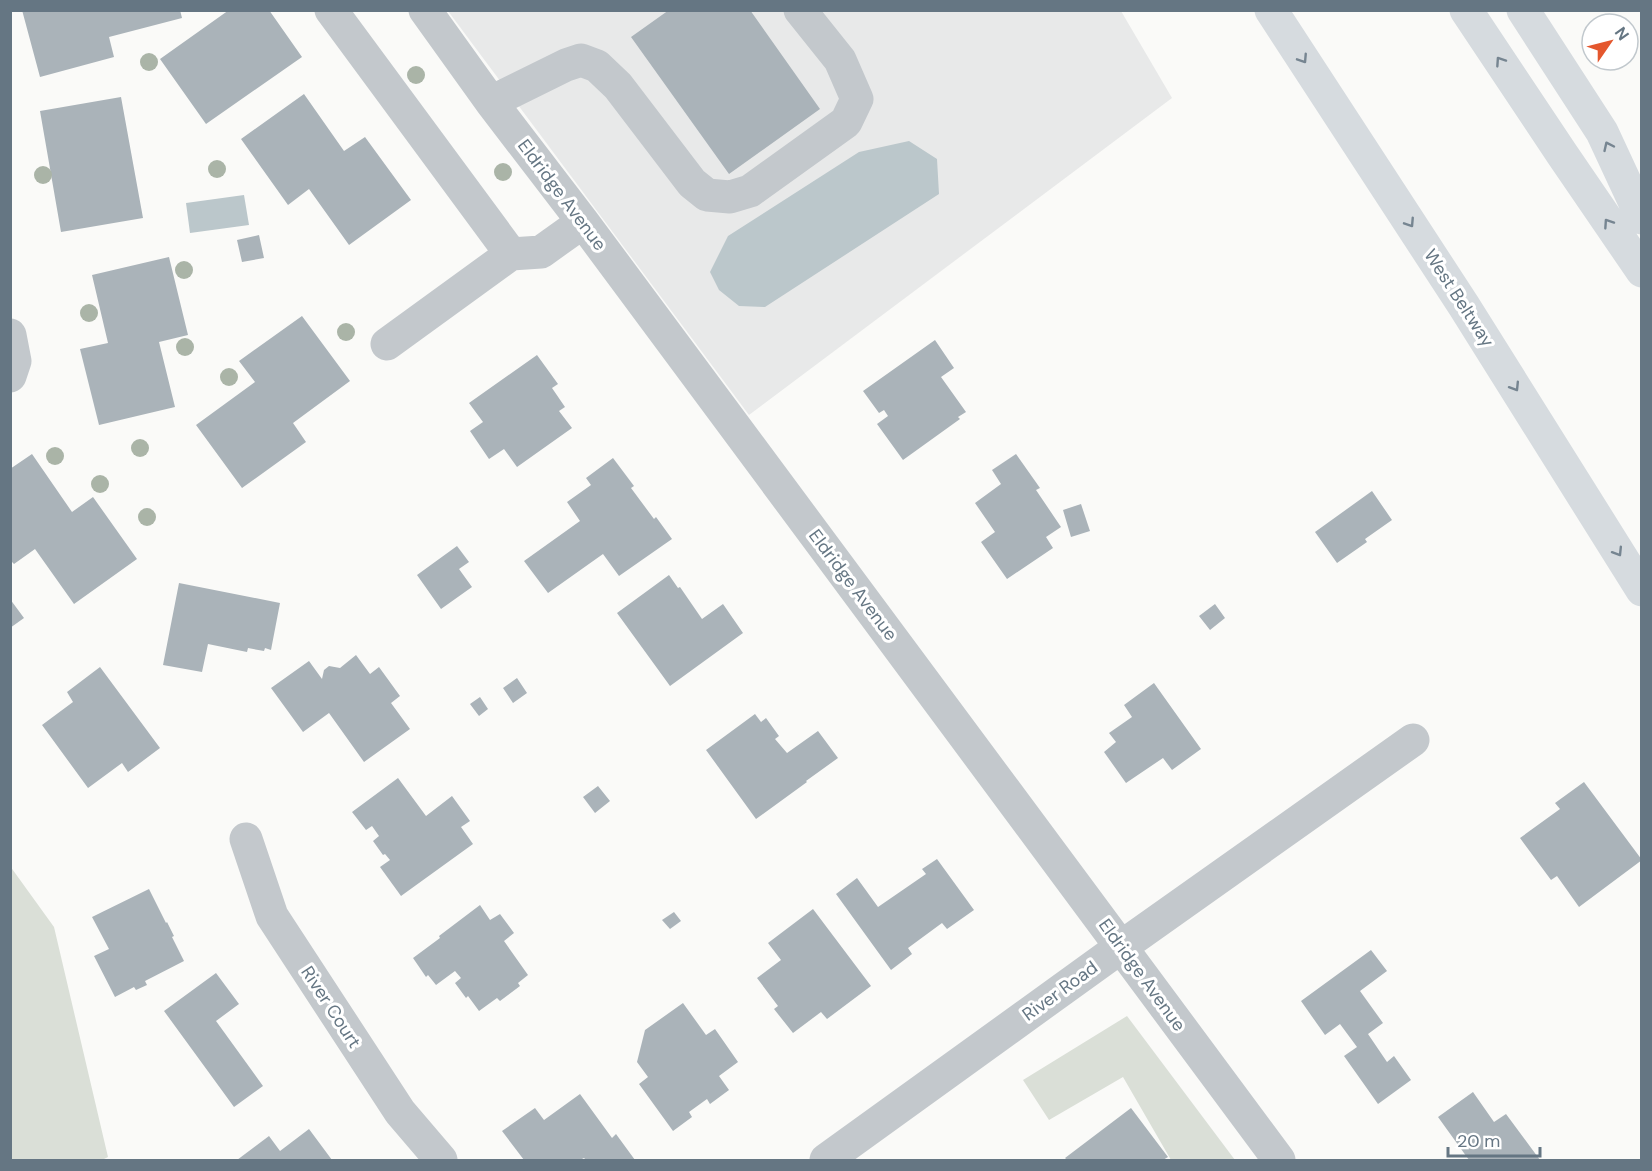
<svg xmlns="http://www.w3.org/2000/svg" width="1652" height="1171" font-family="'DM Sans',sans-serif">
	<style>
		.built { fill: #e8e9e9 }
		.green { fill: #dadfd7 }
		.water { fill: #bbc7cb }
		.building { fill: #aab3b9 }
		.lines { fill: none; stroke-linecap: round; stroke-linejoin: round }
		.minor { stroke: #c3c8cc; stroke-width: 33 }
		.highway { stroke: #d6dbdf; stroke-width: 33 }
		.tree { fill: #aab4a7 }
		.oneway { stroke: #768591 }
		.labels { text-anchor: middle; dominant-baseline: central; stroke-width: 6; stroke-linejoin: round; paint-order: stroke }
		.street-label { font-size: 18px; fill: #657683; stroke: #fff }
	</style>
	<rect width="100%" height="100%" fill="#fafaf8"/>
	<!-- built -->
	<path class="built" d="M448,11H1121L1172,98L749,415Z"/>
	<!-- green -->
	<path class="green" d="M10,866L54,927L108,1157L102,1160H11Z
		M1127,1016L1235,1160H1171L1123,1077L1049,1120L1023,1080Z"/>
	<!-- water -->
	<path class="water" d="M909,141L937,159L939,194L765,307L739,306L719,290L710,272L728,236L859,152Z
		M244,195L249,225L190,233L186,203Z"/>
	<!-- building -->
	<path class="building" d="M22,10H180L182,18L109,37L114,57L40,77Z
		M229,10H269L302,57L206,124L160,59Z
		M669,10H750L820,109L729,174L631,37Z
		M304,94L344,151L365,137L411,200L349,245L309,189L288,205L241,139Z
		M121,97L143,218L61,232L40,111Z
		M259,235L264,258L242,262L237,240Z
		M169,257L188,335L159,342L175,407L99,425L80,349L108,343L92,275Z
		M302,316L350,381L293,423L306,442L242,488L196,425L255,382L239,361Z
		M935,340L954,368L941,377L966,412L958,417L960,419L903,460L877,424L888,416L884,410L879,413L863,391Z
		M537,355L558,384L552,388L565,407L559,411L572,428L517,467L504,449L489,459L470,431L483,422L469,403Z
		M32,454L72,512L93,497L137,559L74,604L35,549L14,564L10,560V469Z
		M1016,454L1040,488L1036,490L1061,527L1046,537L1053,548L1007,579L981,542L995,532L975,503L1001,484L992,470Z
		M613,458L634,486L631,488L654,519L656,517L672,539L619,576L603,554L548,593L524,561L580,521L567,502L591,485L586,478Z
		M1372,491L1392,520L1365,539L1367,542L1337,563L1315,532Z
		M1081,504L1090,531L1071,537L1063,510Z
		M457,546L469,562L459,569L472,587L441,609L417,575Z
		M669,575L678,588L680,587L702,619L723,604L743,633L670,686L617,613Z
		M179,583L280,603L271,650L265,648L264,651L248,648L247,652L208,644L202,672L163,665Z
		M10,599L24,618L10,628Z
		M1215,604L1225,618L1210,630L1199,616Z
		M356,655L370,674L379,667L400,696L391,703L410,729L364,762L329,713L303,732L271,688L309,661L322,679L324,670L329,666L340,668Z
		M100,667L160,748L128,772L122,763L88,788L42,725L73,702L67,692Z
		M517,678L527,693L513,703L503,688Z
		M1154,683L1201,749L1172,770L1163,758L1126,783L1104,752L1116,742L1109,733L1132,717L1124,705Z
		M480,697L488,709L479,716L470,704Z
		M755,714L761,722L766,718L779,736L775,739L787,753L818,731L838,758L806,781L807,782L756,819L706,750Z
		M398,778L426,816L452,796L470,821L461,827L473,844L401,896L380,867L390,860L385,854L383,855L373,841L379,836L372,826L366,830L352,812Z
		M1584,782L1642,860L1579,907L1557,876L1551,880L1520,838L1560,809L1555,803Z
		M598,786L610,801L595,813L583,797Z
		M937,859L974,910L947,929L942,923L908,948L912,954L891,970L836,894L857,878L878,907L926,874L922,869Z
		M149,889L166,923L167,922L174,936L172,937L184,961L145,981L147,985L136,990L134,987L115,997L94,956L109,949L92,917Z
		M480,905L490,920L500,914L514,933L504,941L528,975L518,983L520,986L500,1001L497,998L479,1011L468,996L466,998L455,983L461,978L455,971L436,985L428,975L426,977L413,958L440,938L439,936Z
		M813,909L871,986L827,1019L821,1012L793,1033L774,1009L778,1006L757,978L781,960L768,943Z
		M674,912L681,921L670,929L662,920Z
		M1371,950L1387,971L1360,991L1383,1023L1368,1034L1387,1062L1394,1056L1411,1080L1378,1104L1344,1056L1357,1047L1340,1024L1325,1035L1301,1001Z
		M216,973L239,1004L216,1021L263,1086L234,1107L164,1011Z
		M683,1003L706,1035L715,1029L738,1062L719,1076L729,1090L710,1104L707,1099L689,1112L692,1117L673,1131L639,1084L648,1077L637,1062L645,1030Z
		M1473,1092L1494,1122L1506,1114L1540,1160H1469L1438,1117Z
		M580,1094L612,1138L616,1134L635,1160H586L584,1158L580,1160H524L502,1131L535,1108L544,1120Z
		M1131,1108L1168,1157L1163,1160H1067L1065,1158Z
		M309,1129L332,1160H237L269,1136L280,1151Z"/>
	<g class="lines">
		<!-- minor -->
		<path class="minor" d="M331,10L511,254L541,252L583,222
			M425,10L491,102L583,222L1279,1160
			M491,102L566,65L581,60L597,66L618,86L692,183L707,195L730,197L750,191L846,122L857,99L840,60L800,10
			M10,335L15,361L10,376
			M387,344L511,254
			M246,839L272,916L400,1112L441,1160
			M826,1160L1121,947L1413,740"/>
		<!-- highway -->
		<path class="highway" d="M1271,10L1464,306L1642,590
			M1466,10L1562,154L1642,271
			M1523,10L1602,132L1642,218"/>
	</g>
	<!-- trees -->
	<g class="tree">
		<circle cx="149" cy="62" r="9"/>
		<circle cx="416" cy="75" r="9"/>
		<circle cx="217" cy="169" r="9"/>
		<circle cx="503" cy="172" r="9"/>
		<circle cx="43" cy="175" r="9"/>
		<circle cx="184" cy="270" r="9"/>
		<circle cx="89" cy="313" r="9"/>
		<circle cx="346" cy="332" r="9"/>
		<circle cx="185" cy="347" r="9"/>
		<circle cx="229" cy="377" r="9"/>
		<circle cx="140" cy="448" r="9"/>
		<circle cx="55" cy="456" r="9"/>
		<circle cx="100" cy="484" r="9"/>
		<circle cx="147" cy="517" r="9"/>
	</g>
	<!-- one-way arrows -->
	<defs><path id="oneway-chevron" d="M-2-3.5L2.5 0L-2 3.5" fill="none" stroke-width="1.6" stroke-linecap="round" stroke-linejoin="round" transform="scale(1.5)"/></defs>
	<g class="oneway">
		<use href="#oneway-chevron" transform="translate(1303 59) rotate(57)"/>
		<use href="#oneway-chevron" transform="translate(1500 61) rotate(-124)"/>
		<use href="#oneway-chevron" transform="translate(1608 146) rotate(-115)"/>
		<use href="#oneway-chevron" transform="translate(1410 223) rotate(57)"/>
		<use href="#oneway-chevron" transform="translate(1608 223) rotate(-124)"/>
		<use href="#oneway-chevron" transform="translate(1515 387) rotate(58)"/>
		<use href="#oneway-chevron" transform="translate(1618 552) rotate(58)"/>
	</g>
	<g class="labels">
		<!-- street labels -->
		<g class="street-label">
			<text transform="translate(562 195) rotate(53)">Eldridge Avenue</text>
			<text transform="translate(1459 298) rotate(57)">West Beltway</text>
			<text transform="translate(853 585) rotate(53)">Eldridge Avenue</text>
			<text transform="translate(1142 975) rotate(54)">Eldridge Avenue</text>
			<text transform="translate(1060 991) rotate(-36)">River Road</text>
			<text transform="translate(331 1007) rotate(57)">River Court</text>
		</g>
	</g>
	<!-- border -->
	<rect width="1652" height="1171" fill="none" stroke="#657683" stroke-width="24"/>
	<!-- north arrow -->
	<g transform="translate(1610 42) rotate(55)"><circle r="28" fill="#ffffff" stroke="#c1c8cd" stroke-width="1.5"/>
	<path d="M0-4.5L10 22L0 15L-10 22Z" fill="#e4572e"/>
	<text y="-9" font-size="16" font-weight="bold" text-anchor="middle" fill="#657683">N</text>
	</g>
	<!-- scale -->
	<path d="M1448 1147v9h92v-9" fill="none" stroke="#657683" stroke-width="3"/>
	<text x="1457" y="1147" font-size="18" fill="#657683" stroke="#ffffff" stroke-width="4.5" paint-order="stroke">20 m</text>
</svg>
